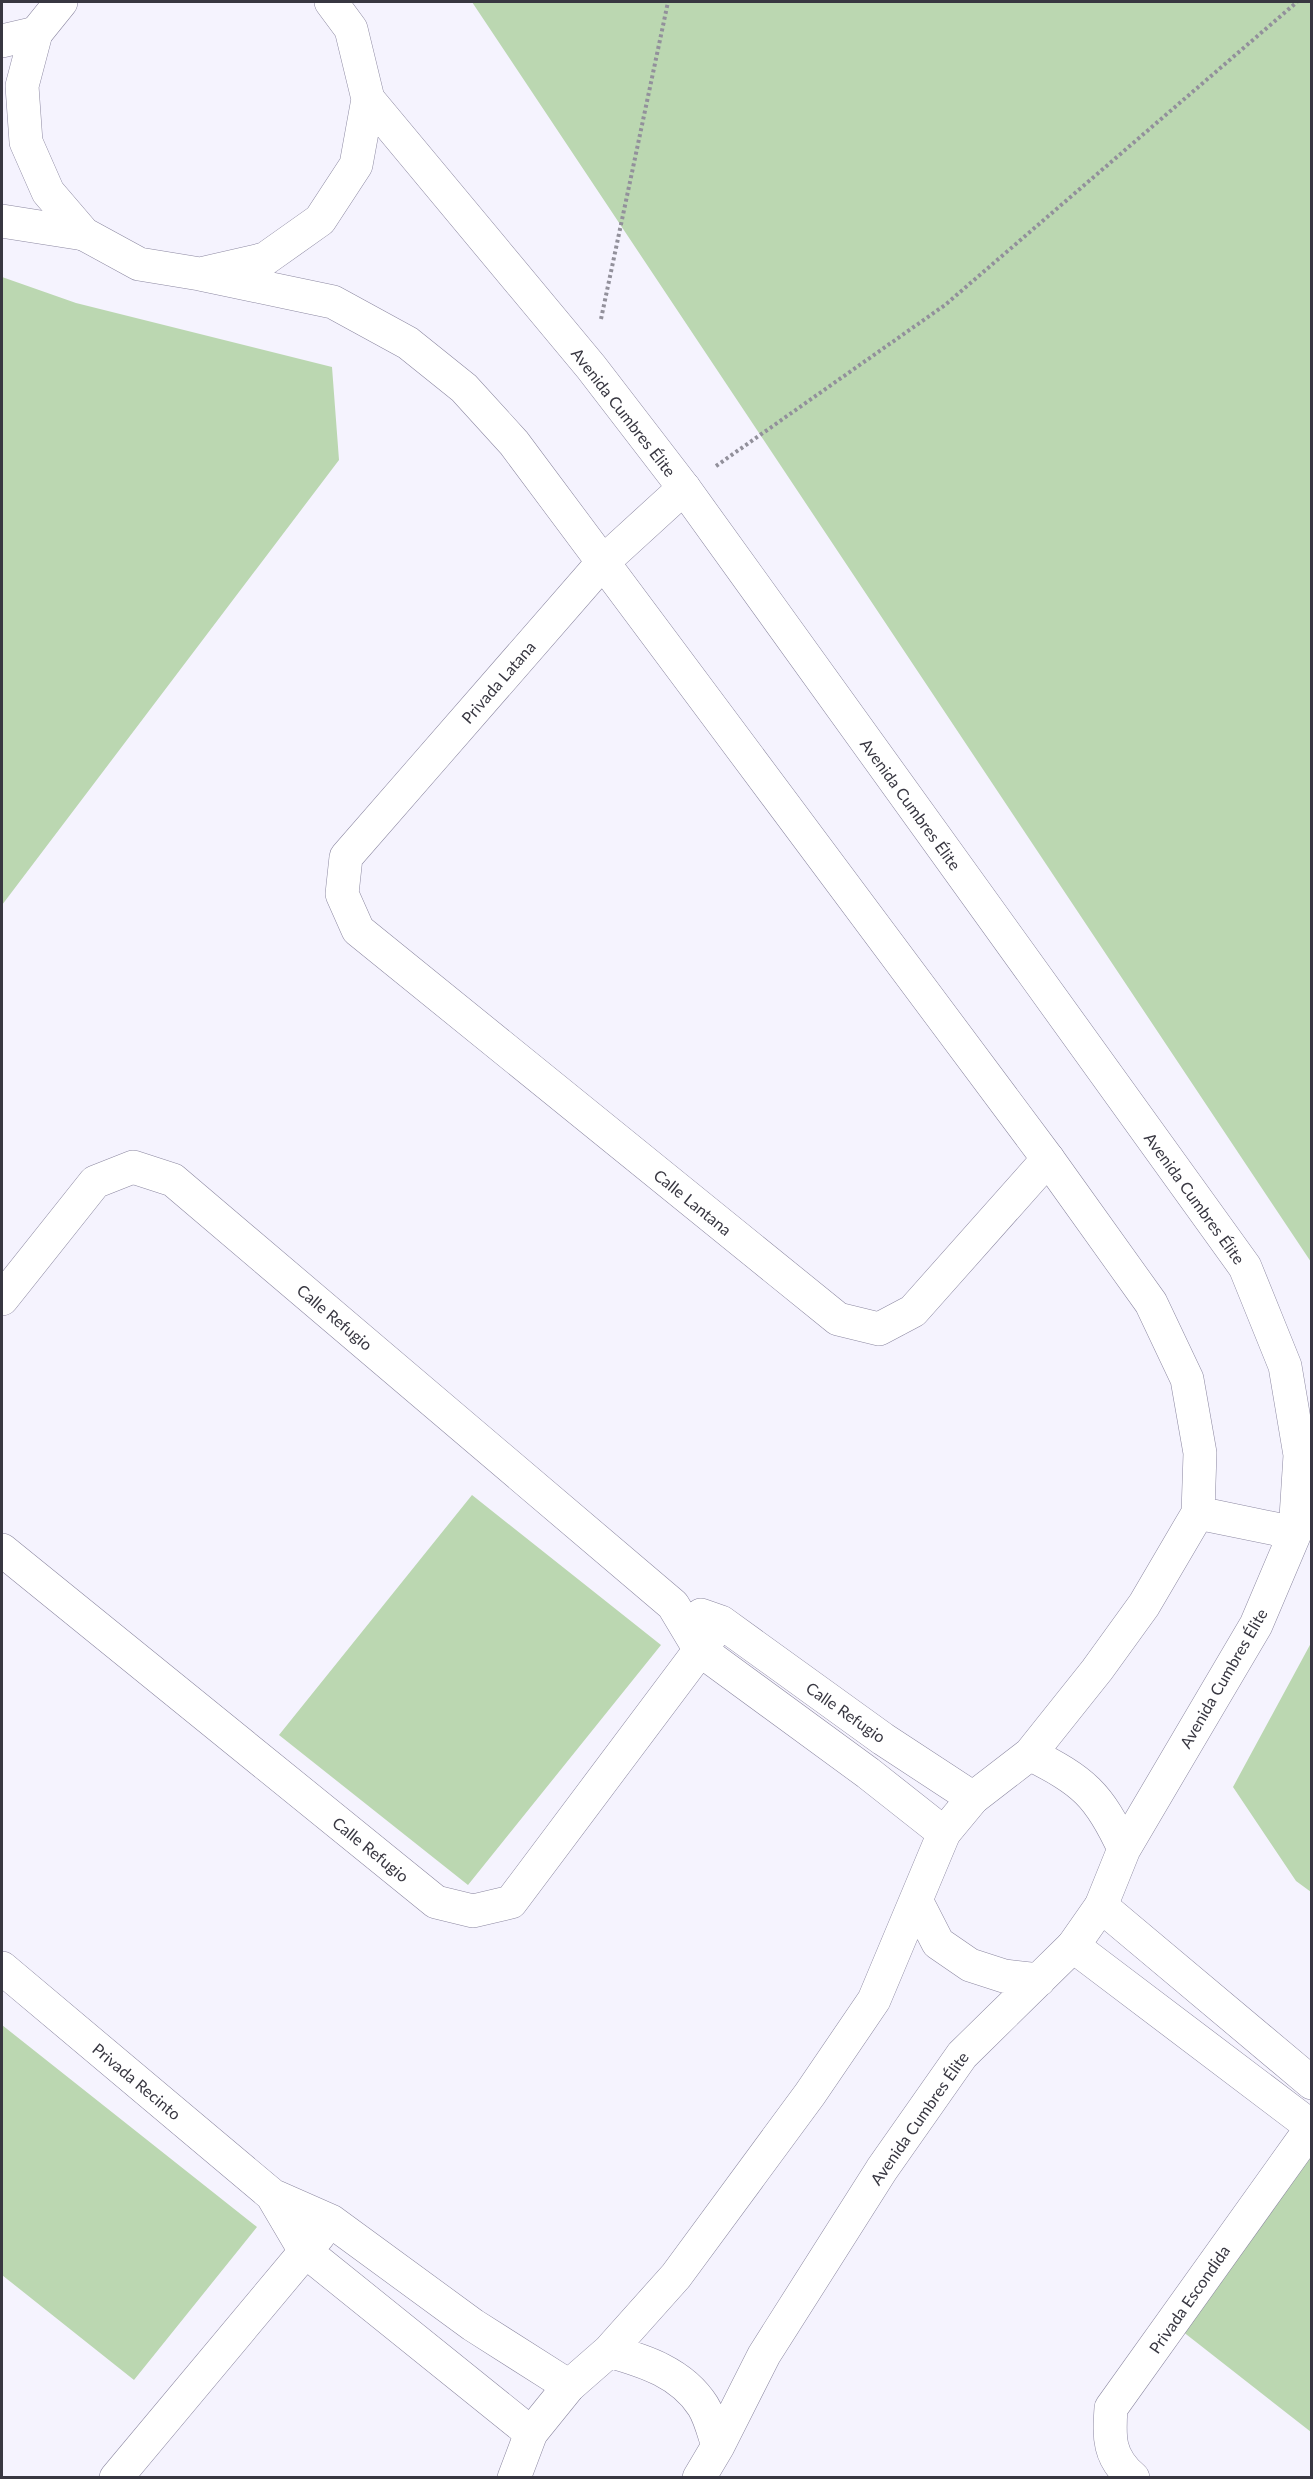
<svg xmlns="http://www.w3.org/2000/svg" width="1313" height="2479" font-family="Lato,sans-serif">
	<style>
		.green { fill: #bbd7b1 }
		.lines { fill: none; stroke-linecap: round; stroke-linejoin: round }
		.minor-casing { stroke: #8c88a1; stroke-width: 34 }
		.tertiary-casing { stroke: #8c88a1; stroke-width: 34 }
		.path { stroke: #92909b; stroke-width: 4; stroke-dasharray: 3 3; stroke-linecap: butt }
		.minor { stroke: #fff; stroke-width: 33 }
		.tertiary { stroke: #fff; stroke-width: 33 }
		.labels { text-anchor: middle; dominant-baseline: central; stroke-width: 6; stroke-linejoin: round; paint-order: stroke }
		.street-label { font-size: 16px; fill: #383741; stroke: #fff }
	</style>
	<rect width="100%" height="100%" fill="#f5f3fe"/>
	<!-- green -->
	<path class="green" d="M472,2H1311V1262Z
		M2,277L76,303L332,367L339,460L2,905Z
		M472,1495L661,1645L468,1885L279,1735Z
		M1311,1643V1892L1296,1881L1233,1787Z
		M2,2025L257,2227L134,2380L2,2275Z
		M1311,2152V2432L1182,2331Z"/>
	<g class="lines">
		<defs>
			<path id="minor" d="M2,41L36,33
				M2,221L84,234
				M684,488L603,562L346,857L342,894L358,930L838,1319L879,1329L913,1311L1048,1159
				M2,1299L95,1182L133,1167L173,1180L673,1605L700,1650L868,1773L944,1833
				M2,1550L436,1902L473,1911L511,1902L721,1622
				M701,1615L721,1622L883,1739L973,1798
				M1101,1906L1312,2083
				M1073,1946L1312,2127
				M2,1968L272,2195L331,2221L473,2325L569,2386
				M272,2195L305,2251L531,2433
				M116,2478L319,2235
				M1133,2478C1108,2457 1109,2437 1111,2408L1312,2127"/>
			<path id="tertiary" d="M61,2L36,33L22,86L26,142L48,192L84,234L139,264L200,274L265,259L320,220L356,165L368,99L351,29L331,2
				M368,99L591,367L684,488L1245,1267L1285,1366L1300,1455L1295,1533L1256,1625L1124,1849L1101,1906L1073,1946L962,2055L882,2169L764,2355L718,2446L699,2478
				M200,274L333,302L408,343L464,388L514,443L1048,1159L1151,1303L1187,1379L1200,1453L1198,1513L1144,1605L1097,1670L1030,1754L973,1798L944,1833L874,2000L810,2094L676,2276L609,2351L569,2386L531,2433L514,2478
				M1198,1513L1295,1533
				M1030,1754C1083,1781 1099,1794 1124,1849
				M916,1900L938,1943L970,1965L1004,1976L1039,1980
				M609,2351C645,2361 682,2373 703,2406C710,2417 714,2434 718,2446"/>
		</defs>
		<!-- minor casing -->
		<use href="#minor" class="minor-casing"/>
		<!-- tertiary casing -->
		<use href="#tertiary" class="tertiary-casing"/>
		<!-- path -->
		<path class="path" d="M601,319L668,2
			M716,466L945,305L1297,2"/>
		<!-- minor -->
		<use href="#minor" class="minor"/>
		<!-- tertiary -->
		<use href="#tertiary" class="tertiary"/>
	</g>
	<g class="labels">
		<!-- street labels -->
		<g class="street-label">
			<text transform="translate(624 412) rotate(52)">Avenida Cumbres Élite</text>
			<text transform="translate(498 682) rotate(-49)">Privada Latana</text>
			<text transform="translate(911 804) rotate(54)">Avenida Cumbres Élite</text>
			<text transform="translate(1195 1198) rotate(54)">Avenida Cumbres Élite</text>
			<text transform="translate(693 1202) rotate(39)">Calle Lantana</text>
			<text transform="translate(335 1317) rotate(40)">Calle Refugio</text>
			<text transform="translate(1223 1678) rotate(-60)">Avenida Cumbres Élite</text>
			<text transform="translate(846 1712) rotate(35)">Calle Refugio</text>
			<text transform="translate(371 1849) rotate(39)">Calle Refugio</text>
			<text transform="translate(137 2081) rotate(40)">Privada Recinto</text>
			<text transform="translate(919 2118) rotate(-55)">Avenida Cumbres Élite</text>
			<text transform="translate(1189 2299) rotate(-55)">Privada Escondida</text>
		</g>
	</g>
	<!-- border -->
	<rect width="1313" height="2479" fill="none" stroke="#383741" stroke-width="6"/>
</svg>
